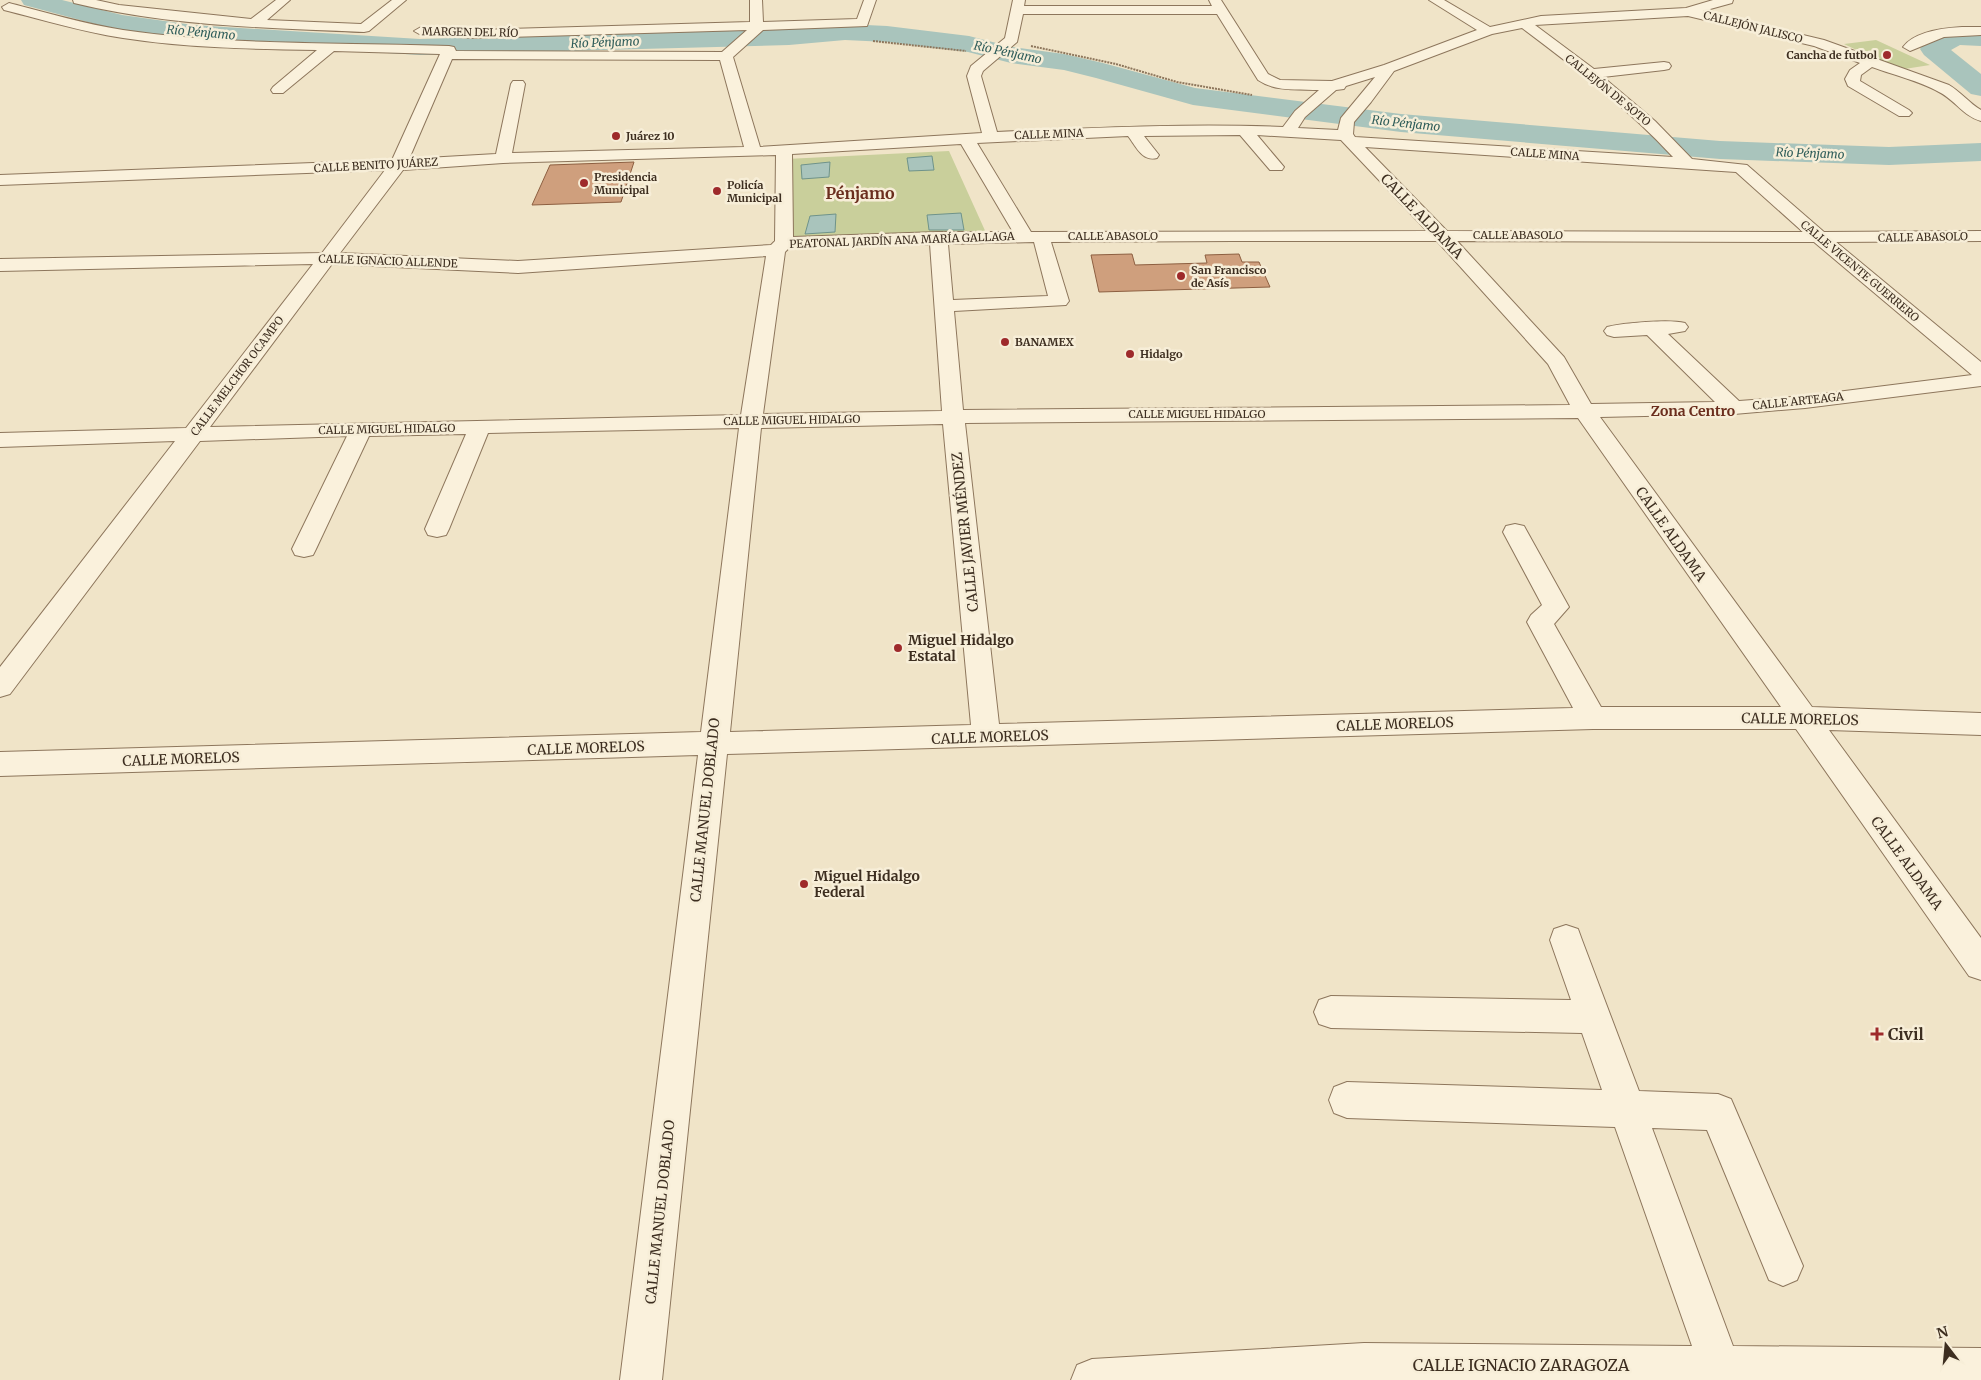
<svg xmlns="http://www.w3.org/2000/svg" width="1981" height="1380" font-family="Merriweather,serif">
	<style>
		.green { fill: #c9cf9b }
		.water { fill: #a9c4bc; stroke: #6f938a }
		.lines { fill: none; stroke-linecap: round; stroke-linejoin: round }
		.river { fill: #a9c4bc; fill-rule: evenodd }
		.building { fill: #cf9f7d; stroke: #8d5f41 }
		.minor-casing { stroke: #8d765c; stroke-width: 2 }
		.path { stroke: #8d765c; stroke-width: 2; stroke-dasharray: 2 1; stroke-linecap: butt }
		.minor { fill: #faf1dc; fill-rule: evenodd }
		.poi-dot { fill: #9e2a2b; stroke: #f7eed8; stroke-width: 2 }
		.labels { text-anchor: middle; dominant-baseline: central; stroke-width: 5; stroke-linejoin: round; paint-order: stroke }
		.far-street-label { font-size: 11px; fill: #3d2e20; stroke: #f7eed8 }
		.far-poi-label { font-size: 11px; font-weight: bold; fill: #3d2e20; stroke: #f7eed8; text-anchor: start }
		.far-water-label { font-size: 12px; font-style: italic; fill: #2f5d5a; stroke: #f7eed8 }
		.street-label { font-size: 14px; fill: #3d2e20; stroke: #f7eed8 }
		.far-quarter-label { font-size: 14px; font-weight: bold; fill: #6b2e1e; stroke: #f7eed8 }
		.poi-label { font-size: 14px; font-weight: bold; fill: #3d2e20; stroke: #f7eed8; text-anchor: start }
		.far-district-label { font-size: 16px; font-weight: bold; fill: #6b2e1e; stroke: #f7eed8 }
		.near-poi-label { font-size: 16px; font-weight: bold; fill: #3d2e20; stroke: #f7eed8; text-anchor: start }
		.near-street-label { font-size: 16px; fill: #3d2e20; stroke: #f7eed8 }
	</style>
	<rect width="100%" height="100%" fill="#f0e4c8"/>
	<!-- green -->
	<path class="green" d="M1876,40L1930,65L1898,70L1844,44Z
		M949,151L987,235L791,242L786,159Z"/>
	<!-- water -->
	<path class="water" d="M932,156L934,170L909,171L907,158Z
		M830,162L829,177L802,179L801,165Z
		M961,213L964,230H929L927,215Z
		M836,214L835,232L805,234L810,216Z"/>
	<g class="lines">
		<!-- river -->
		<path class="river" d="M21,0H62L122,15L193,25L420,39L789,29L845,24L887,26L969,36L1012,47L1064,54L1103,63L1195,88L1401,114L1720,141L1889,147L1981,143V161L1889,165L1720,159L1401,132L1193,105L1096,78L1064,70L1011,63L968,52L887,42L845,40L789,45L420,55L193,41L121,31L24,5Z
			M1955,29L1981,30V46L1960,45L1951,50L1981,74V96L1971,94L1924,55L1920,49C1927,38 1943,32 1955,29Z"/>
	</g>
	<!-- building -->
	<path class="building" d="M634,162L621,202L532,205L550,165Z
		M1132,254L1135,265L1207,263L1205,255L1239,254L1242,262H1259L1270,287L1099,292L1091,255Z"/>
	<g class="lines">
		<defs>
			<path id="minor" d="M73,0H96L119,5L251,19L276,0H290L267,20L361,24L392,0H406L369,31L364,32C269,28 167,26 74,3Z
				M750,0H762L763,22L857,19L864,0H876L867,26L763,30L733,57L760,147L982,133L967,76L971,66L1005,38L1013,0H1025L1024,6H1212L1209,0H1221L1268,74L1280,80L1332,81L1384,65L1477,30L1429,0H1444L1490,27L1541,16L1686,8L1713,0H1733L1732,3L1703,11L1824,40L1949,85C1961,92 1969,103 1981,110V121C1963,116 1955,100 1939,92C1919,81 1894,75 1872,67L1861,75L1860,81L1909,110L1912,113L1909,116H1899L1848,86L1845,79L1850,70L1860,63L1814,46L1688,16L1535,25L1594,69L1664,62L1669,63L1671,66L1669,69L1664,70L1603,77L1655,121L1692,159L1747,165L1824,232L1981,231V241L1836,242L1981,362V386L1805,408L1734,414L1600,417L1812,707L1981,713V735L1829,730L1981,938V980L1969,976L1796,729H1593L727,754L662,1380H620L698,755L0,776V752L701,732L739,428L488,433L449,529L446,535L437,537L428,535L425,529L466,434L369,436L316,549L313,555L304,557L295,555L292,549L347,436L200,441L10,694L0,697V667L175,441L0,447V433L186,428L313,264L0,271V259L322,253L385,170L0,185V175L392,160L440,54L334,51L283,93H273L271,90L273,87L317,50C253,49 187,48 123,38C83,32 44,20 4,10L2,7L9,3C47,13 85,24 123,30C231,46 341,42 449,46L454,47L456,51L722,52L747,30L476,38L421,35L414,31L421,27L476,30L750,22ZM1023,14H1217L1258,80C1275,92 1299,89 1319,90L1295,111L1283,127C1188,123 1092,128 997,132L981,76L983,71L1017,42ZM1522,28C1575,68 1628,108 1673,157L1355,137L1353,134L1354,122L1371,102L1394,71L1492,34ZM452,59L720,60L744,147L512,153L525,84L523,81H513L511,84L496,154L409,159ZM1375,77L1341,118L1338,130L1298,128L1305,117L1336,90L1344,89L1346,86ZM1240,135L1270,170H1282L1284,167L1257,135L1341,140L1427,231L1031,232L977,143L1128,136C1136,146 1142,162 1157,158L1159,155L1144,136ZM961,144L1013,232H938L793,237L792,154ZM1365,147L1736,172L1803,232L1447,231ZM776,155L775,241L771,245L518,261L340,253L403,170L503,163ZM1233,241H1437L1548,364L1570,405L963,410L954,311L1066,305L1069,301L1051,242ZM1457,241L1814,242L1972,375L1805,396L1739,401L1668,334L1685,331L1688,327L1685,323C1669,319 1624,323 1607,327L1604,331L1607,335L1614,337L1647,335L1715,402L1591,404L1564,357ZM1034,242L1048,296L953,300L948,244ZM930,244L942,411L763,414L785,252L789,248ZM766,256L741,415L210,427L332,264L518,273ZM1578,418L1781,707H1601L1554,624L1569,607L1524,526L1515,524L1506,526L1503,532L1542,605L1531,615L1527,622L1573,708L999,724L965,423ZM943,424L971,725L730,732L761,428Z
				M1962,27H1981V35L1944,37L1910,51L1903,47C1915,31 1944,28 1962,27Z
				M1566,925L1578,929L1582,940L1639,1091L1718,1094L1731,1099L1803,1266L1797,1280L1783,1286L1769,1280L1707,1130L1652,1128L1733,1346L1981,1348V1380H1071L1077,1365L1092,1359L1364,1343L1692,1346L1615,1127L1347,1118L1334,1113L1329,1100L1334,1087L1347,1082L1602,1090L1582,1033L1331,1028L1319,1024L1314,1012L1319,1000L1331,996L1571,1000L1550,940L1554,929Z"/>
		</defs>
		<!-- minor casing -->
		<use href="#minor" class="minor-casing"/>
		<!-- path -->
		<path class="path" d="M873,41L966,51
			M1031,46L1116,64L1177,82L1252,95"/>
		<!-- minor -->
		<use href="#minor" class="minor"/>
	</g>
	<!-- markers -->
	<g class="poi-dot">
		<circle cx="1887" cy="55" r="5"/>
		<circle cx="616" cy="136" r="5"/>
		<circle cx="584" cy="183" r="5"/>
		<circle cx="717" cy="191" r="5"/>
		<circle cx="1181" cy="276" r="5"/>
		<circle cx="1005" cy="342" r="5"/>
		<circle cx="1130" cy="354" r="5"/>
		<circle cx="898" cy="648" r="5"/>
		<circle cx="804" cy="884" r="5"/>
		<path d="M1874.5 1026.5h5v5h5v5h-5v5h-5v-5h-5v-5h5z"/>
	</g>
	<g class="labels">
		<!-- far-street labels -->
		<g class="far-street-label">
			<text transform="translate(1753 27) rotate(14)">CALLEJÓN JALISCO</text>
			<text transform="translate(470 32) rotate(1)">MARGEN DEL RÍO</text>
			<text transform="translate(1608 90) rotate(39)">CALLEJÓN DE SOTO</text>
			<text transform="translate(1049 134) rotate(-2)">CALLE MINA</text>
			<text transform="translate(1545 154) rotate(4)">CALLE MINA</text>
			<text transform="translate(376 165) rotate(-3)">CALLE BENITO JUÁREZ</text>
			<text x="1518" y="235">CALLE ABASOLO</text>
			<text x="1113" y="236">CALLE ABASOLO</text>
			<text transform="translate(1923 237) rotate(-1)">CALLE ABASOLO</text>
			<text transform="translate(902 240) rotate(-2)">PEATONAL JARDÍN ANA MARÍA GALLAGA</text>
			<text transform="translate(388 261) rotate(2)">CALLE IGNACIO ALLENDE</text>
			<text transform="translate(1860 271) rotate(40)">CALLE VICENTE GUERRERO</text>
			<text transform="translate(237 376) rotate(-53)">CALLE MELCHOR OCAMPO</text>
			<text transform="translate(1798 401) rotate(-6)">CALLE ARTEAGA</text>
			<text x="1197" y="414">CALLE MIGUEL HIDALGO</text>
			<text transform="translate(792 420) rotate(-1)">CALLE MIGUEL HIDALGO</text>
			<text transform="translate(387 429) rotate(-1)">CALLE MIGUEL HIDALGO</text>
		</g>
		<!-- far-poi labels -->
		<g class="far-poi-label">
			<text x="1877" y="55" text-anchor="end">Cancha de futbol</text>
			<text x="626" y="136">Juárez 10</text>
			<text x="594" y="177">Presidencia<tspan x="594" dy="13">Municipal</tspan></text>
			<text x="727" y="185">Policía<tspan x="727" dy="13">Municipal</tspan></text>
			<text x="1191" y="270">San Francisco<tspan x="1191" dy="13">de Asís</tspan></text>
			<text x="1015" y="342">BANAMEX</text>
			<text x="1140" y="354">Hidalgo</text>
		</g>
		<!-- far-water labels -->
		<g class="far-water-label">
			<text transform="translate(201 32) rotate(5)">Río Pénjamo</text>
			<text transform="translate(605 42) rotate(-2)">Río Pénjamo</text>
			<text transform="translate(1008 52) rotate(12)">Río Pénjamo</text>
			<text transform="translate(1406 123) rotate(6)">Río Pénjamo</text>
			<text transform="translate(1810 153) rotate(2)">Río Pénjamo</text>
		</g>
		<!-- street labels -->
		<g class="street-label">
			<text transform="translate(1422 216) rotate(46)">CALLE ALDAMA</text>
			<text transform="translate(965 532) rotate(-96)">CALLE JAVIER MÉNDEZ</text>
			<text transform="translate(1671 534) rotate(55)">CALLE ALDAMA</text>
			<text transform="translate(1800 719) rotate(1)">CALLE MORELOS</text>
			<text transform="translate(1395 724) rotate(-2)">CALLE MORELOS</text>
			<text transform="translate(990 737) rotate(-2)">CALLE MORELOS</text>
			<text transform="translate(586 748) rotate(-2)">CALLE MORELOS</text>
			<text transform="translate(181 759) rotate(-2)">CALLE MORELOS</text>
			<text transform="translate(705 810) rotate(-84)">CALLE MANUEL DOBLADO</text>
			<text transform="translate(1907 863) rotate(54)">CALLE ALDAMA</text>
			<text transform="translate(660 1212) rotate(-84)">CALLE MANUEL DOBLADO</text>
		</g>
		<!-- far-quarter labels -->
		<g class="far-quarter-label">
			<text x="1693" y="411">Zona Centro</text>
		</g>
		<!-- poi labels -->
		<g class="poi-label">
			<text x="908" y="640">Miguel Hidalgo<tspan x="908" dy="16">Estatal</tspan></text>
			<text x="814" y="876">Miguel Hidalgo<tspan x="814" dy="16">Federal</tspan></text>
		</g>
		<!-- far-district labels -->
		<g class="far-district-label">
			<text x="860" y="193">Pénjamo</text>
		</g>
		<!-- near-poi labels -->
		<g class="near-poi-label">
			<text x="1888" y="1034">Civil</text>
		</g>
		<!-- near-street labels -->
		<g class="near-street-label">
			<text x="1521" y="1365">CALLE IGNACIO ZARAGOZA</text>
		</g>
	</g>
	<!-- north arrow -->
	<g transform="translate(1946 1345) rotate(344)" stroke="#f7eed8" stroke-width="4" paint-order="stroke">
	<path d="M0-4L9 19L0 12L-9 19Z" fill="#3d2e20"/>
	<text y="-8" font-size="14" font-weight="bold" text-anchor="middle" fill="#3d2e20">N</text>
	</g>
</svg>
